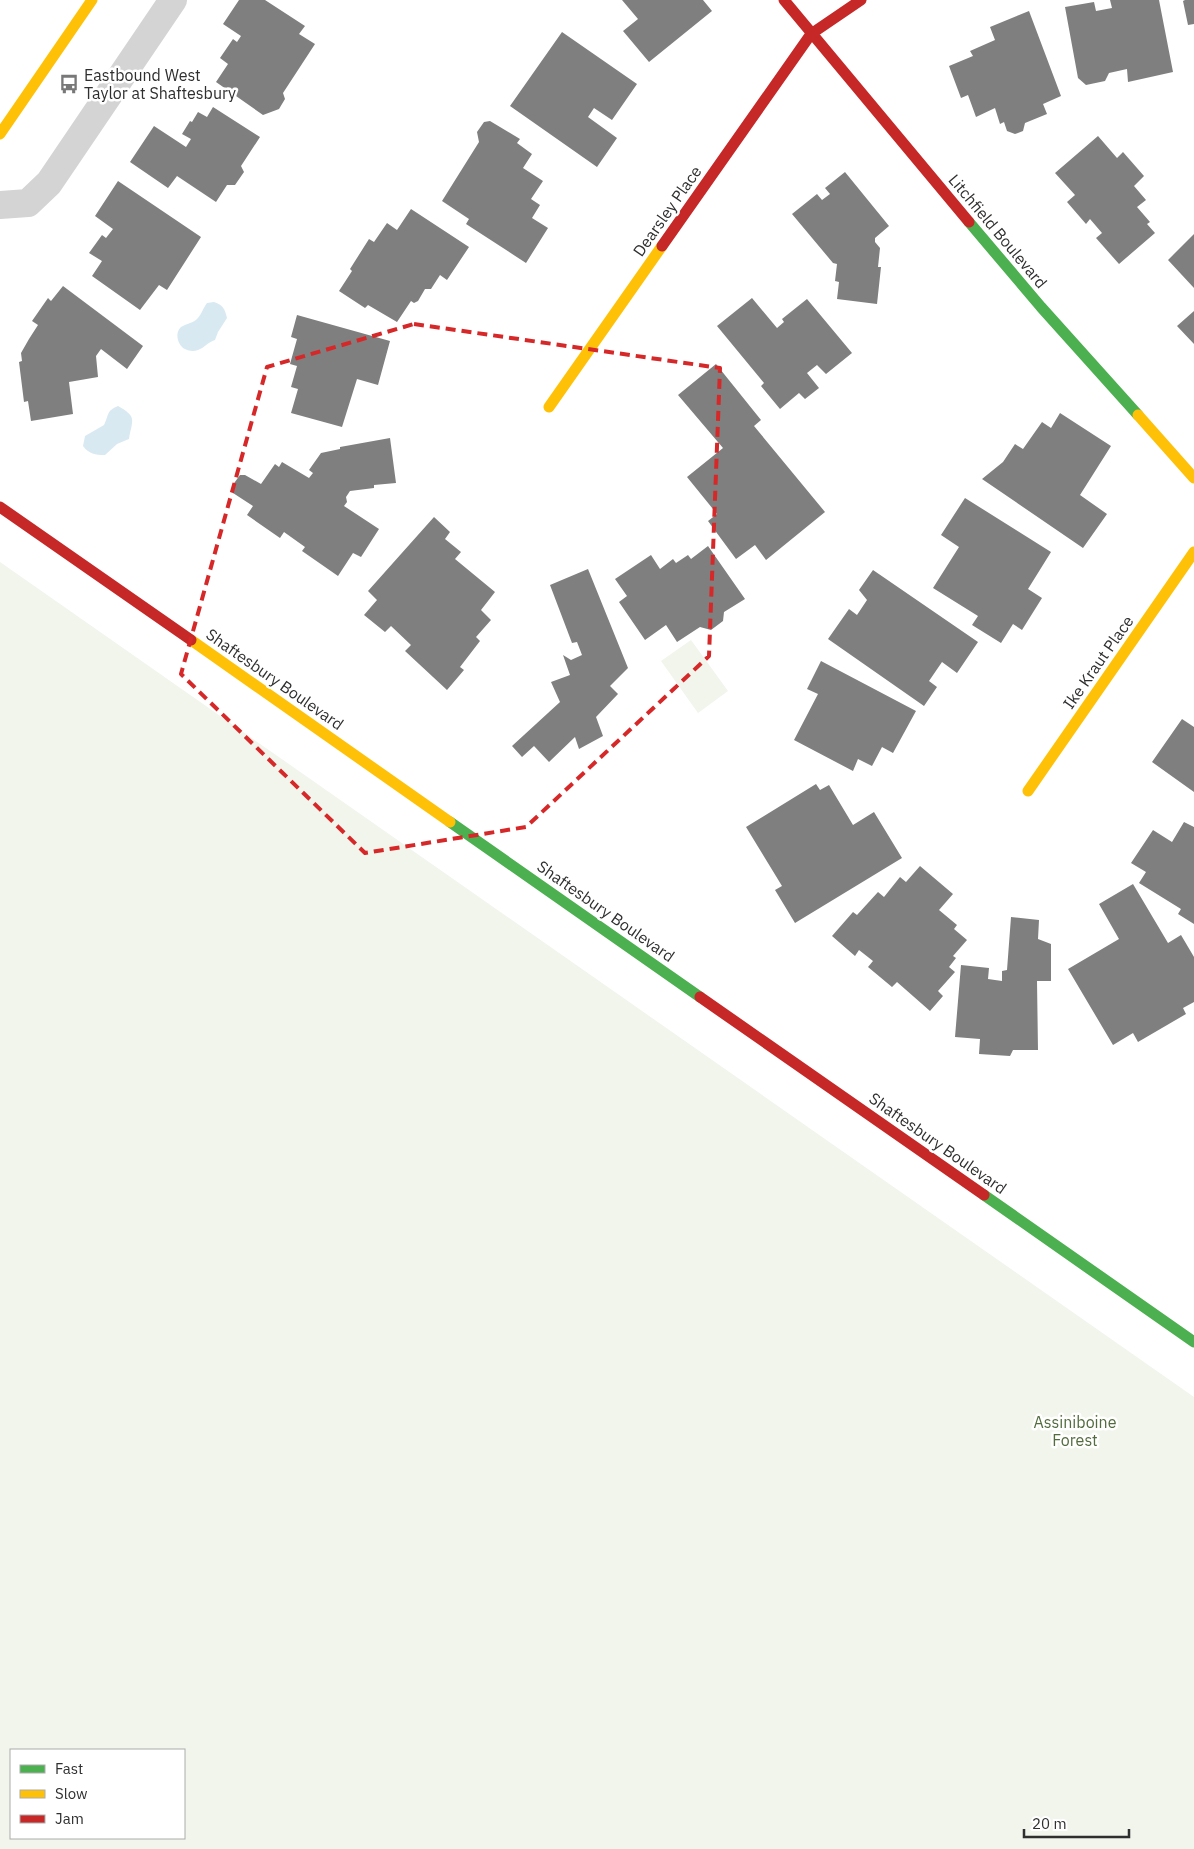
<svg xmlns="http://www.w3.org/2000/svg" width="1194" height="1849" font-family="'IBM Plex Sans',sans-serif">
	<style>
		.green { fill: #f1f5ec; fill-rule: evenodd }
		.water { fill: #d9e9f2 }
		.building { fill: #7f7f7f }
		.lines { fill: none; stroke-linecap: round; stroke-linejoin: round }
		.street { stroke: #d4d4d4; stroke-width: 28 }
		.fast { stroke: #4caf50; stroke-width: 11 }
		.slow { stroke: #ffc107; stroke-width: 11 }
		.jam { stroke: #c62828; stroke-width: 11 }
		.marked { fill: none; stroke: #d62828; stroke-width: 4; stroke-dasharray: 10 6; stroke-linejoin: round }
		.labels { text-anchor: middle; dominant-baseline: central; stroke-width: 5; stroke-linejoin: round; paint-order: stroke }
		.poi-label { font-size: 16px; fill: #2f2f2f; stroke: #fff; text-anchor: start }
		.street-label { font-size: 16px; fill: #2f2f2f; stroke: #fff }
		.park-label { font-size: 16px; fill: #536b3d; stroke: #fff }
	</style>
	<rect width="100%" height="100%" fill="#fff"/>
	<!-- green -->
	<path class="green" d="M0,562L1194,1397V1849H0ZM11,1750H184V1838H11Z
		M691,640L728,691L698,713L661,661Z"/>
	<!-- water -->
	<path class="water" d="M214,302C223,305 225,309 227,318L218,332L215,340C208,342 204,348 198,350C193,352 188,351 183,348C177,343 175,332 181,327C186,324 192,323 196,320C201,316 203,308 207,303Z
		M118,406C138,417 132,420 129,439L117,444L105,455C95,455 89,454 83,446L85,436L104,425C109,415 106,411 118,406Z"/>
	<!-- building -->
	<path class="building" d="M239,0H265L305,26L299,34L315,44L283,93L285,99L279,109L263,115L216,82L228,64L220,58L233,39L237,42L241,36L223,24Z
		M622,0H703L712,11L649,62L623,31L638,19Z
		M1110,0H1159L1173,72L1128,82L1127,69L1109,73L1105,81L1086,85L1078,78L1065,7L1094,2L1096,11L1112,8Z
		M1185,0H1194V24L1188,25L1183,1Z
		M1029,11L1061,96L1043,104L1047,114L1025,123L1023,131L1015,134L1007,131L1004,122L1000,124L995,108L976,117L968,95L961,98L949,66L973,56L970,51L995,40L990,27Z
		M562,32L637,84L612,120L594,108L588,117L617,138L597,167L510,106Z
		M213,107L260,137L241,166L244,172L235,185H227L216,202L177,176L168,188L130,162L154,126L186,147L191,139L182,134L190,121L192,122L198,112L207,117Z
		M490,121L520,139L517,143L532,154L523,168L543,181L531,199L540,205L532,218L548,228L526,263L466,224L469,219L442,201L479,142L477,132L484,122Z
		M1098,136L1117,158L1123,152L1144,176L1134,186L1146,200L1137,207L1150,222L1147,224L1155,233L1119,264L1096,238L1102,233L1090,219L1086,224L1067,202L1075,195L1055,173Z
		M845,172L889,226L875,238V242L880,248L878,267H881L877,304L837,299L839,282L835,281L837,264L833,263L792,214L817,194L822,200L830,194L825,188Z
		M118,181L201,237L167,290L159,285L140,310L92,276L102,261L89,253L102,235L106,238L113,229L95,216Z
		M411,209L469,247L447,280L440,275L431,289H425L418,301L414,303L411,301L397,322L368,305L365,308L339,291L352,271L350,269L369,239L374,242L387,223L397,230Z
		M1194,234V288L1168,260Z
		M63,286L143,346L127,369L101,349L96,356L98,377L69,382L73,414L31,421L28,401L24,402L19,362L22,361L21,353L29,339L38,325L32,321L48,298L51,301Z
		M752,298L777,328L784,322L782,319L807,299L852,353L826,374L817,365L807,373L819,388L805,399L799,393L780,409L761,386L764,383L717,326Z
		M1194,311V344L1177,326Z
		M297,315L390,341L378,385L357,379L342,427L291,413L298,389L291,387L297,366L290,364L297,339L291,337Z
		M716,364L761,420L754,426L825,512L766,560L755,545L736,559L708,521L717,514L687,477L723,448L678,395Z
		M1060,413L1111,446L1080,495L1107,514L1083,548L982,479L1003,462L1015,444L1023,449L1042,422L1051,428Z
		M390,438L396,483L374,485V488L350,491L346,497L347,502L344,506L379,529L361,557L353,553L338,576L302,551L305,547L284,532L280,538L247,515L253,506L233,493L232,486L240,475H245L261,484L275,464L279,467L282,462L309,478L313,473L309,470L321,453L340,449V447Z
		M965,498L1051,552L1028,589L1042,598L1022,630L1013,624L1001,643L972,625L978,616L933,588L959,547L941,535Z
		M434,517L450,532L445,539L461,552L455,559L495,592L481,610L491,620L476,637L480,641L460,667L464,670L447,690L405,651L411,645L391,626L385,632L364,615L377,600L368,591Z
		M708,546L745,599L724,612L723,621L711,630L700,627L677,642L666,625L645,640L619,602L627,596L615,579L651,555L660,569L673,559L676,563L688,555L691,559Z
		M588,569L628,668L610,686L618,694L596,717L603,736L579,749L575,737L549,762L534,746L522,757L512,746L560,702L551,682L570,675L563,655L571,660L582,655L577,642L572,643L550,585Z
		M873,570L978,642L957,673L942,662L929,681L937,687L924,706L828,639L849,609L857,615L867,600L859,590Z
		M821,661L916,711L893,753L882,747L872,766L858,759L853,771L794,740L818,694L807,689Z
		M1182,719L1194,727V792L1152,762Z
		M816,784L820,790L829,785L853,825L874,812L902,858L795,923L775,890L782,886L746,827Z
		M1184,822L1194,827V924L1178,914L1181,909L1139,883L1146,872L1131,863L1153,830L1172,842Z
		M920,866L953,894L939,910L957,925L954,929L967,940L953,956L956,958L949,967L955,972L938,991L943,996L930,1011L897,982L892,987L868,967L873,961L859,950L855,956L832,936L853,912L857,915L878,892L884,897L900,877L906,882Z
		M1133,884L1168,943L1181,935L1194,957V1002L1183,1008L1186,1014L1138,1042L1133,1033L1113,1045L1068,969L1119,939L1099,904Z
		M1011,917L1039,920L1038,939L1051,944V981H1037L1038,1050H1013L1010,1056L979,1054L980,1039L955,1037L961,965L989,968L988,979L1002,981V971L1007,970Z"/>
	<g class="lines">
		<!-- street -->
		<path class="street" d="M0,205L28,203L49,183L173,0"/>
		<!-- fast -->
		<path class="fast" d="M969,222L1041,307L1138,415
			M450,822L700,997
			M984,1195L1194,1342"/>
		<!-- slow -->
		<path class="slow" d="M0,134L92,0
			M549,407L662,246
			M1138,415L1194,478
			M191,640L450,822
			M1028,791L1194,552"/>
		<!-- jam -->
		<path class="jam" d="M784,0L969,222
			M662,246L811,34L861,0
			M0,507L191,640
			M700,997L984,1195"/>
	</g>
	<!-- marked area -->
	<path class="marked" d="M414,324L720,368L709,656L526,827L365,853L181,674L267,367Z"/>
	<!-- icons -->
	<defs>
		<symbol id="bus-bare" viewBox="-9 -9 18 18"><path d="M-5-6H5V4H4V6H2V4H-2V6H-4V4H-5ZM-3.5-4V0h7V-4ZM-3.5 1.2v1.5H-2V1.2ZM2 1.2v1.5H3.5V1.2Z" fill="#787878" stroke="#fff" stroke-width="2.5" paint-order="stroke"/></symbol>
	</defs>
	<g fill-rule="evenodd">
		<use href="#bus-bare" x="55" y="70" width="28" height="28"/>
	</g>
	<g class="labels">
		<!-- poi labels -->
		<g class="poi-label">
			<text x="84" y="75">Eastbound West<tspan x="84" dy="18">Taylor at Shaftesbury</tspan></text>
		</g>
		<!-- street labels -->
		<g class="street-label">
			<text transform="translate(667 211) rotate(-55)">Dearsley Place</text>
			<text transform="translate(998 231) rotate(50)">Litchfield Boulevard</text>
			<text transform="translate(1098 662) rotate(-55)">Ike Kraut Place</text>
			<text transform="translate(275 679) rotate(35)">Shaftesbury Boulevard</text>
			<text transform="translate(606 911) rotate(35)">Shaftesbury Boulevard</text>
			<text transform="translate(938 1143) rotate(35)">Shaftesbury Boulevard</text>
		</g>
		<!-- park labels -->
		<g class="park-label">
			<text x="1075" y="1422">Assiniboine<tspan x="1075" dy="18">Forest</tspan></text>
		</g>
	</g>
	<!-- legend -->
	<rect x="10" y="1749" width="175" height="90" fill="#ffffff" stroke="#acacac"/>
	<rect x="20" y="1765" width="25" height="8" fill="#4caf50" stroke="#acacac"/>
	<text x="55" y="1774" font-size="15" fill="#2f2f2f">Fast</text>
	<rect x="20" y="1790" width="25" height="8" fill="#ffc107" stroke="#acacac"/>
	<text x="55" y="1799" font-size="15" fill="#2f2f2f">Slow</text>
	<rect x="20" y="1815" width="25" height="8" fill="#c62828" stroke="#acacac"/>
	<text x="55" y="1824" font-size="15" fill="#2f2f2f">Jam</text>
	<!-- scale -->
	<path d="M1024 1829v8h105v-8" fill="none" stroke="#2f2f2f" stroke-width="2.5"/>
	<text x="1032" y="1829" font-size="15" fill="#2f2f2f" stroke="#ffffff" stroke-width="4" paint-order="stroke">20 m</text>
</svg>
